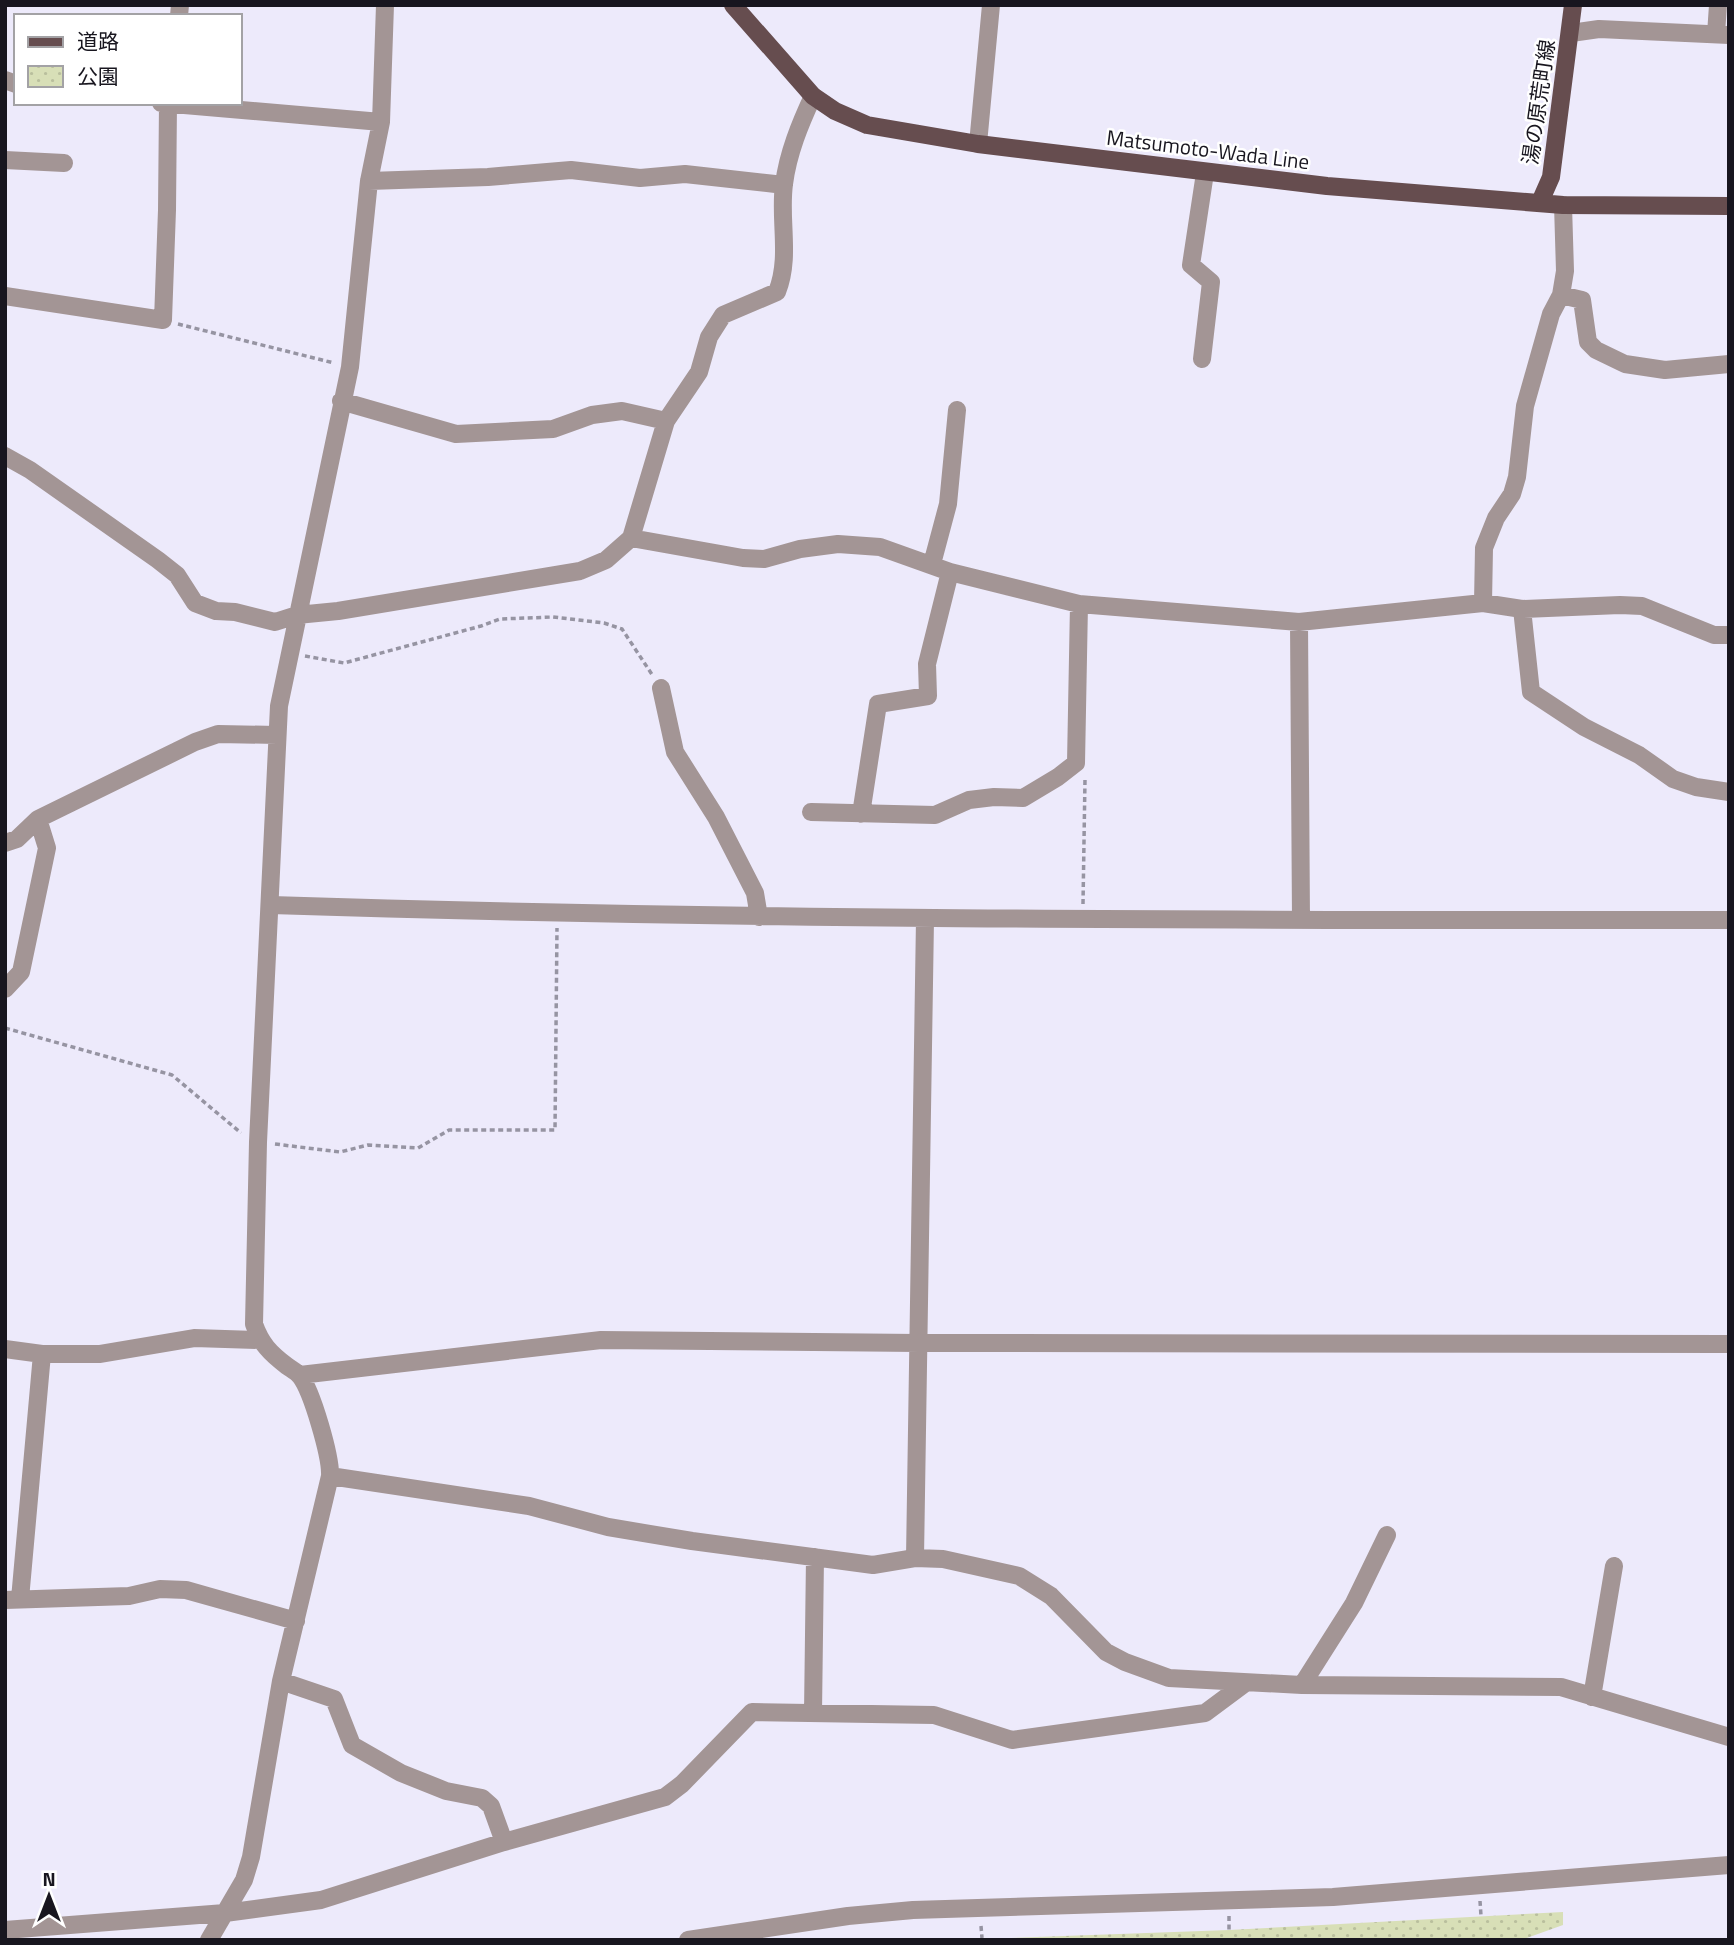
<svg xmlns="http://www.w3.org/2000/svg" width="1734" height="1945" font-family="'Titillium Web','Noto Sans JP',sans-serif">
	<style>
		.park { fill: url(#park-dots) }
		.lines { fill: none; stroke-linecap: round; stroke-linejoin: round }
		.path { stroke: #9694a2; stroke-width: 3.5; stroke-dasharray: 5 3.5; stroke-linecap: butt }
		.minor { stroke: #a39595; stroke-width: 18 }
		.major { stroke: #664d4f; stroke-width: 18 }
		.labels { text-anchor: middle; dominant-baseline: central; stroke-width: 5; stroke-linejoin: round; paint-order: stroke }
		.street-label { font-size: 21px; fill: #18161f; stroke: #fff }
	</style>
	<defs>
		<pattern id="park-dots" width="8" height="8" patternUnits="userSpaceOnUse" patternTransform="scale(1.75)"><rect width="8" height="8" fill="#d8dfb7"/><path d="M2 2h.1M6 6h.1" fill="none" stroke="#b9bf9d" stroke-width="1.8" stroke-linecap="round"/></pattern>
	</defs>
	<rect width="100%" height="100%" fill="#edeafb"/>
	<!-- park -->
	<path class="park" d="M1563,1912V1925L1521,1940H954L1229,1930Z"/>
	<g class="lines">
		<!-- path -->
		<path class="path" d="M178,324L334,363
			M305,656L344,663L481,626L500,619L553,617L604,623L622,629L653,676
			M1083,904L1085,779
			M5,1028L172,1075L241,1133
			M275,1144L340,1152L368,1145L418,1148L449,1130H555L557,928
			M1480,1901L1481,1916
			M1229,1916V1930
			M981,1926L982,1938"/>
		<!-- minor -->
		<path class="minor" d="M179,16L180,5
			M1571,33L1599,29L1729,35
			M1716,34L1718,5
			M5,80L16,84
			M161,103L381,122
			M978,144L991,5
			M5,160L64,163
			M369,181L488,177L571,170L640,178L685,174L784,185
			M1561,295L1582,300L1588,342L1596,350L1625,364L1665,370L1729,364
			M5,296L163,320L167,210L168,103
			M1202,359L1211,282L1191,265L1205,173
			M341,401L456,434L553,429L592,415L622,411L666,421
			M5,456L30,470L158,560L177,575L195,603L216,611L235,612L275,622L297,615L338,611L580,571L606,560L631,538L666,421L699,372L709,337L723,315L777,292C791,257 779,220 784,184C788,153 800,124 813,96
			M631,538L743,558L764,559L800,549L838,544L880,547L950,572L1079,604L1299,622L1483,603L1522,609L1620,605L1642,606L1714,635H1729
			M932,564L948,504L957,410
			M1483,603L1484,548L1496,518L1512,494L1517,477L1525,406L1551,314L1561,295L1565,271L1563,205
			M1522,609L1531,692L1584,727L1639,755L1673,779L1696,787L1729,792
			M1299,622L1301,920
			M661,688L675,752L716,817L755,893L759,917
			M811,812L935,815L969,800L994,797L1023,798L1058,777L1076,763L1079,604
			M861,814L878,704L928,696L927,664L950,572
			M5,843L17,839L38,819L195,742L218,734L277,735
			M271,905C757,921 1243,920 1729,920
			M5,989L21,972L47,848L38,819
			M5,1349L42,1354H99L194,1338L259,1340
			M300,1375L601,1340L918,1343L1729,1344
			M330,1476L529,1506L608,1527L692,1541L873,1565L915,1558L943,1559L1019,1576L1051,1596L1106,1652L1125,1662L1169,1678L1302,1685L1561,1687L1729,1737
			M915,1558L925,919
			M20,1599L42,1354
			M5,1600L129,1596L160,1589L186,1590L296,1621
			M281,1681L334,1699L352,1745L401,1773L446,1791L482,1798L491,1806L504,1842
			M1302,1685L1354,1603L1387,1535
			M1592,1697L1614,1566
			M813,1713L815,1557
			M5,1930L225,1913L321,1900L504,1842L665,1797L682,1784L752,1712L934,1715L1012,1740L1205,1713L1244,1684
			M209,1940L244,1880L251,1857L281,1681L330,1476C331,1457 312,1391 300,1376C297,1372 291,1369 287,1366C270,1353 261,1344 254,1324L258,1142L279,706L350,367L369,181L381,122L385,5
			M688,1940L848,1916L913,1910L1333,1897L1729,1865"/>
		<!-- major -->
		<path class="major" d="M733,5L813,96L835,111L867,125L978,144L1327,186L1563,205L1729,206
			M1540,202L1551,177L1573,5"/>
	</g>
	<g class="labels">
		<!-- street labels -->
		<g class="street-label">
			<text transform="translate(1538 102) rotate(-82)">湯の原荒町線</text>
			<text transform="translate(1208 149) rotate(7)">Matsumoto-Wada Line</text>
		</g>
	</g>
	<!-- border -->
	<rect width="1734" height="1945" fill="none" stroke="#18161f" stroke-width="14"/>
	<!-- legend -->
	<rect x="14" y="14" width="228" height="91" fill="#ffffff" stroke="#a3a2a5" stroke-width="2"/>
	<rect x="28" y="37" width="35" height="10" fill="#664d4f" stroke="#a3a2a5" stroke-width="2"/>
	<text x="77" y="49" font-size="21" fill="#18161f">道路</text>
	<rect x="28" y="66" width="35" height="21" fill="url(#park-dots)" stroke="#a3a2a5" stroke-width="2"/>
	<text x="77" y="84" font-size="21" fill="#18161f">公園</text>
	<!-- north arrow -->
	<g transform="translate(49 1896)" stroke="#ffffff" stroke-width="5" paint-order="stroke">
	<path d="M0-5L12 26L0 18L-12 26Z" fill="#18161f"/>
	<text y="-10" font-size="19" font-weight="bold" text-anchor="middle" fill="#18161f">N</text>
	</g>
</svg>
